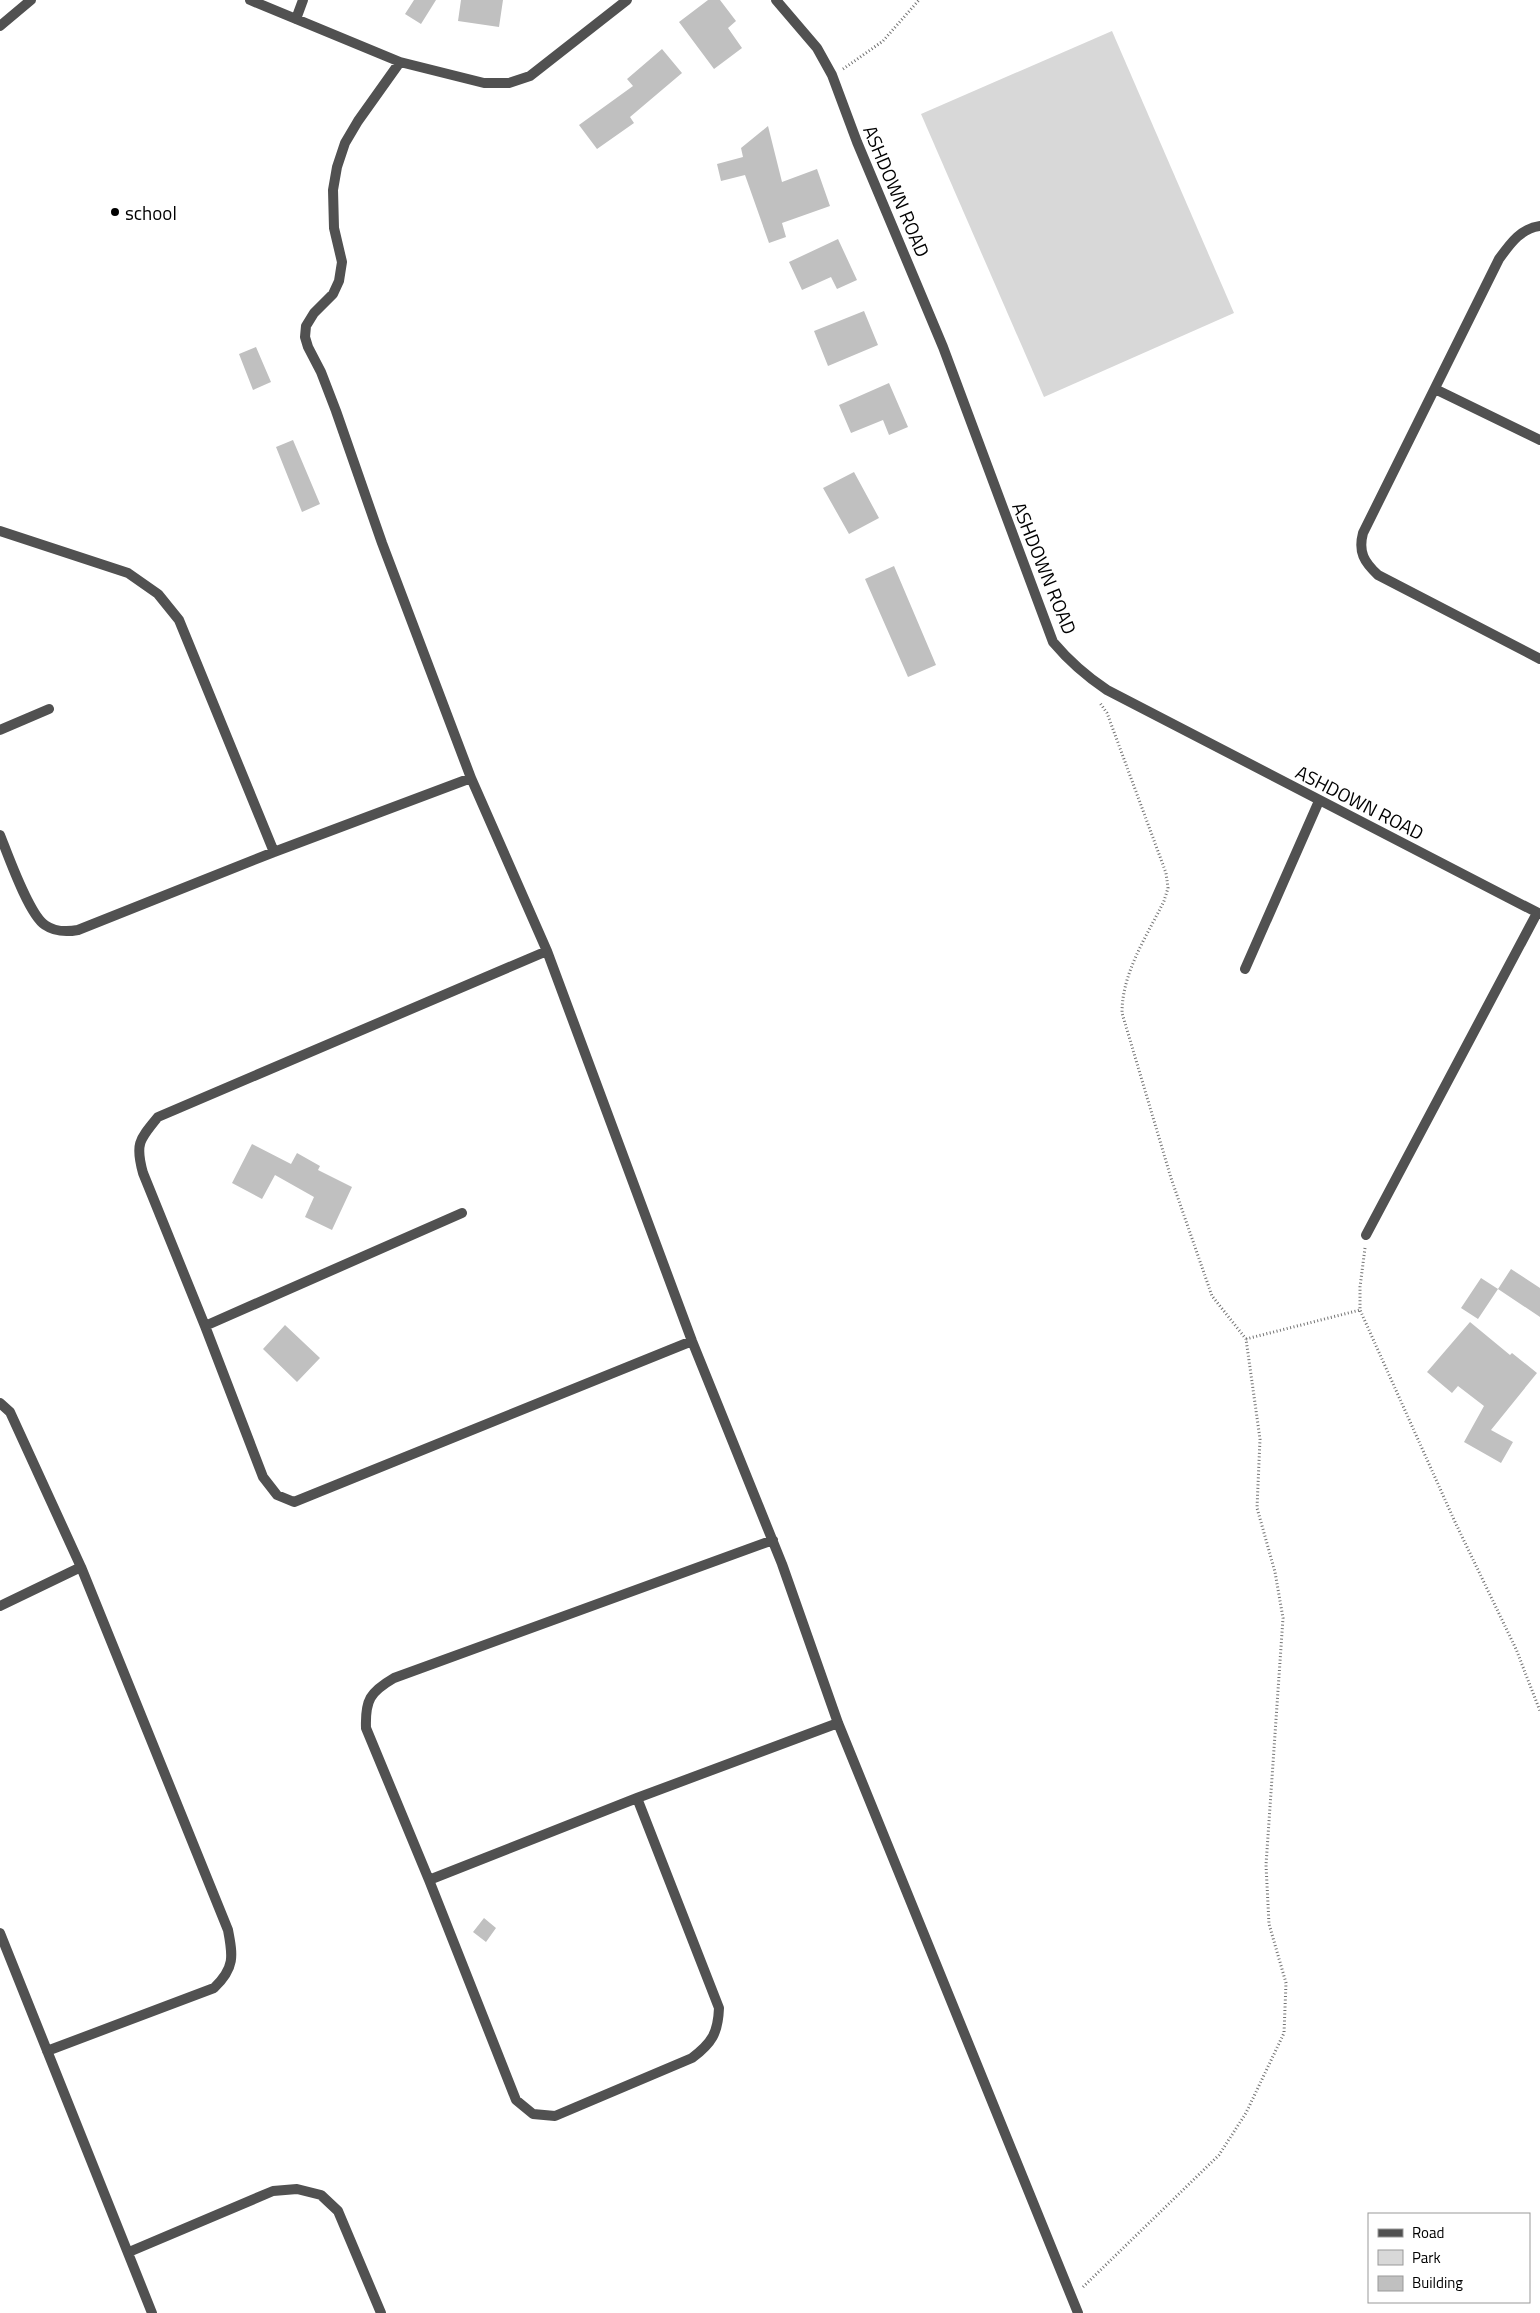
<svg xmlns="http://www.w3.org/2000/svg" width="1540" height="2313" font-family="'Titillium Web',sans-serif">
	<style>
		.green { fill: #d8d8d8 }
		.building { fill: #c0c0c0 }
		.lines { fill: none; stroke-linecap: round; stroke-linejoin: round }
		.path { stroke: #737373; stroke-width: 3; stroke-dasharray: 1 2.5; stroke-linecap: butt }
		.lane { stroke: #515151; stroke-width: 10 }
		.street { stroke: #515151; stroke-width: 10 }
		.poi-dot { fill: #000; stroke: #fff; stroke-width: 2 }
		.labels { text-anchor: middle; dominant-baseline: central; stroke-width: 5; stroke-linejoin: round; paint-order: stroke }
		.street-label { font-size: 19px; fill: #000; stroke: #fff }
		.poi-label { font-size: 19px; fill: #000; stroke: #fff; text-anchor: start }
	</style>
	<rect width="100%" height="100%" fill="#fff"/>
	<!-- green -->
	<path class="green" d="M1112,31L1234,313L1044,397L921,114Z"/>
	<!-- building -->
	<path class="building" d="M414,0H436L421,24L405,14Z
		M461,0H503L499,27L458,21Z
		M708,0H720L736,21L728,28L742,48L714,69L679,22Z
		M662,49L682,73L630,117L634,123L597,149L579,125L633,86L627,79Z
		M768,126L782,182L817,169L830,206L782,223L786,237L769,243L745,175L721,181L717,164L743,157L741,148Z
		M838,239L857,280L837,289L831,277L802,290L789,262Z
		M864,311L878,345L828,366L814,331Z
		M256,347L271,382L253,390L239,354Z
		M889,383L908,427L889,435L883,420L851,433L839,405Z
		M293,440L320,504L302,512L276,447Z
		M854,472L879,518L849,534L823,488Z
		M894,566L936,665L908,677L865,579Z
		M252,1144L291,1164L297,1153L320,1166L318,1170L352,1187L332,1230L305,1217L314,1197L275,1175L262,1199L232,1183Z
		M1511,1269L1540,1288V1317L1498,1289Z
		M1481,1278L1498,1289L1478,1319L1461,1308Z
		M1470,1322L1510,1355L1512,1353L1537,1373L1491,1430L1513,1442L1501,1463L1464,1442L1484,1406L1458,1386L1452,1393L1427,1372Z
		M285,1325L320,1358L297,1382L263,1349Z
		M484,1918L496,1928L486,1942L473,1932Z"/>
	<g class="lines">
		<!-- path -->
		<path class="path" d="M843,69L883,41L919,0
			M1365,1248L1360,1287V1310L1455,1522L1516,1649L1540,1711
			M1246,1339L1360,1310
			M1083,2287L1219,2155L1246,2113L1284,2033L1286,1983L1269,1924L1266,1865L1283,1618L1275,1572L1257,1508L1260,1439L1246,1339L1212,1296L1171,1178L1122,1013C1122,972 1147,936 1164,901L1168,888L1166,873L1107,713L1100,703"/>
		<!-- lane -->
		<path class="lane" d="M0,26L31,0
			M1245,969L1319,801"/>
		<!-- street -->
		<path class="street" d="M250,0L400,62L484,83H509L530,76L627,0
			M776,0L817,48L832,75L857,142L943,347L1053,642C1069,661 1086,676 1107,690L1540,914
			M296,19L303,0
			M400,62L358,121L345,143L337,167L333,190L334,228L342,262L339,281L333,294L314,313L306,326L305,337L308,347L321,372L336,411L382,543L471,778L547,951L692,1341L782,1564L838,1723L1078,2313
			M1540,226C1521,228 1510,244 1499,259L1363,533C1358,552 1364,562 1378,575L1540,659
			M1435,389L1540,440
			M0,531L128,573L158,594L179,620L274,852
			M0,730L49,709
			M0,835C8,855 29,915 45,925C55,932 67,932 78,930L274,852L471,778
			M547,951L158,1117C139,1140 135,1144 143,1173L205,1326L263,1477L277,1495L294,1502L692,1341
			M1366,1235L1537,913
			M205,1326L462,1213
			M0,1403L10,1412L81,1567L228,1930C233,1956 235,1968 214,1988L47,2051
			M0,1606L81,1567
			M637,1798L719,2008C718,2033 712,2043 692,2058L555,2116L533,2114L516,2100L429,1880L366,1728C365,1700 370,1692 394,1678L773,1540
			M429,1880L637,1798L838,1723
			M0,1933L152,2313
			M129,2252L273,2191L297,2189L321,2195L338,2211L381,2313"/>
	</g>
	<!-- markers -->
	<circle class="poi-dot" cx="115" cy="212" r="5"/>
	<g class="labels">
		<!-- street labels -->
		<g class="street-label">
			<text transform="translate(897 191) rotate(67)">ASHDOWN ROAD</text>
			<text transform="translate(1045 568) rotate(68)">ASHDOWN ROAD</text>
			<text transform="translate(1360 802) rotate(27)">ASHDOWN ROAD</text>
		</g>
		<!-- poi labels -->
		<g class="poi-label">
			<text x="125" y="212">school</text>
		</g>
	</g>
	<!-- legend -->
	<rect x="1368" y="2213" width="162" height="90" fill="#ffffff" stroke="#999999"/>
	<rect x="1378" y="2229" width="25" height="8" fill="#515151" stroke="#999999"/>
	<text x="1412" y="2238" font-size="15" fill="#000000">Road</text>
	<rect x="1378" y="2250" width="25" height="15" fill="#d8d8d8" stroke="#999999"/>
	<text x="1412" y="2263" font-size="15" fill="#000000">Park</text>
	<rect x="1378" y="2276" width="25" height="15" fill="#c0c0c0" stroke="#999999"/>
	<text x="1412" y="2288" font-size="15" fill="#000000">Building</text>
</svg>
